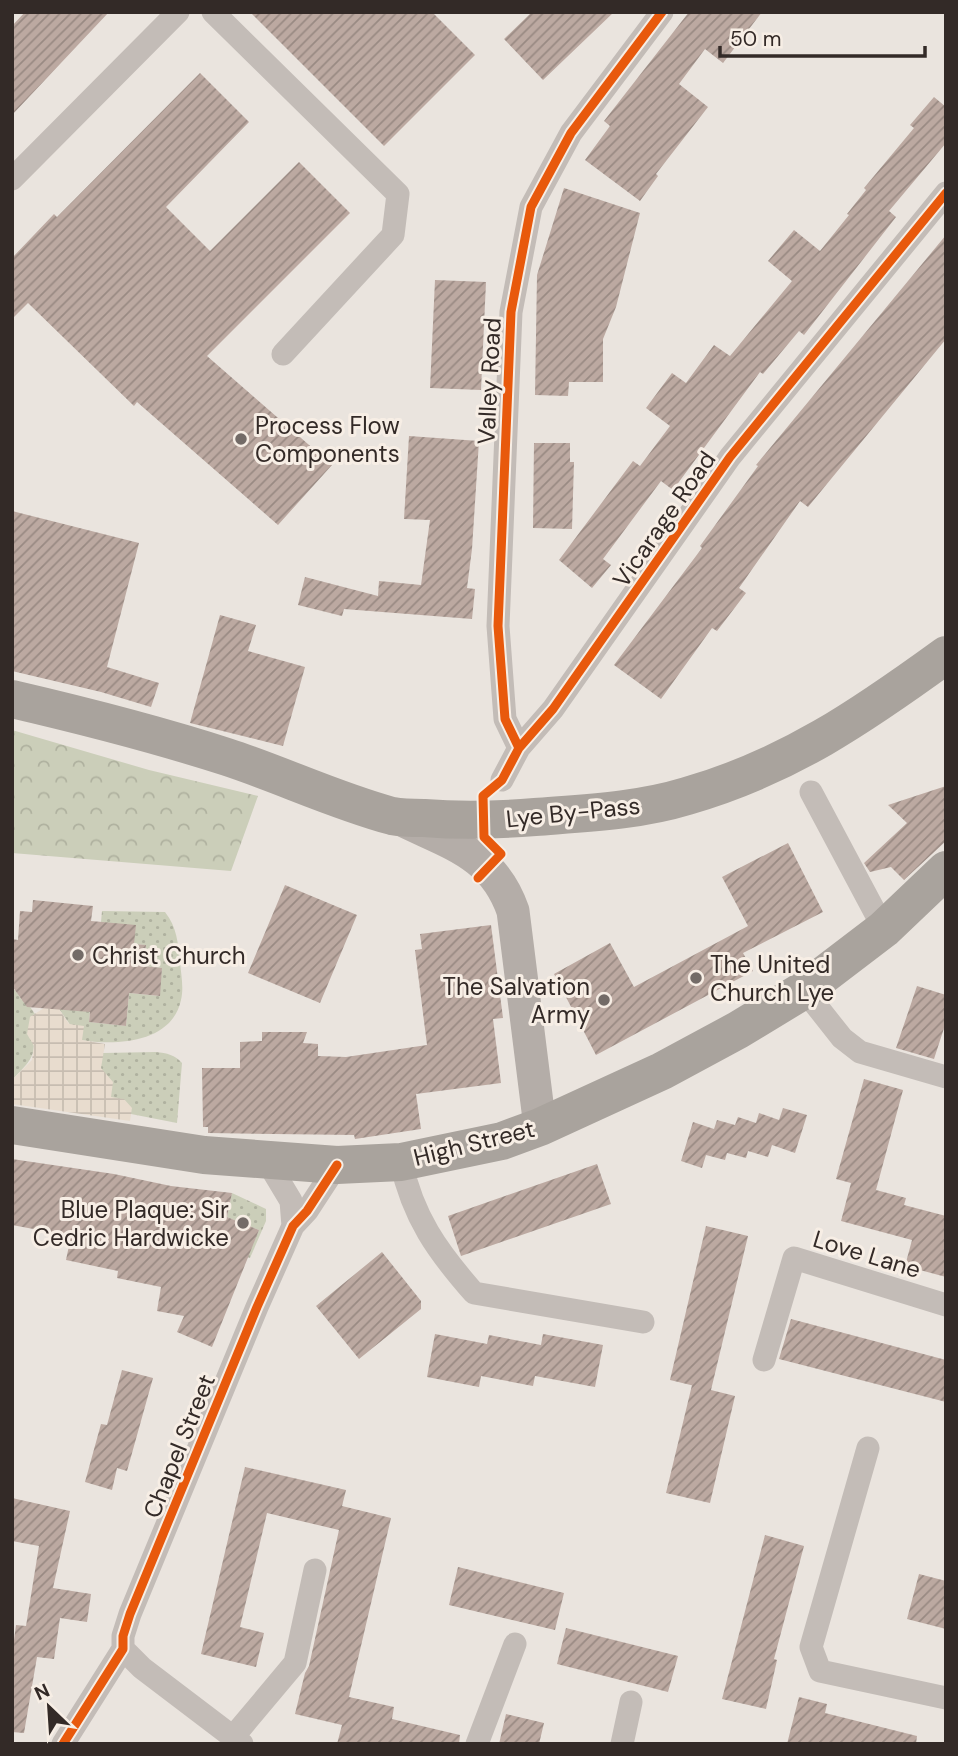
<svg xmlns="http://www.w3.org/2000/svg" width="958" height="1756" font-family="'DM Sans',sans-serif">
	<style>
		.grass { fill: url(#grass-dots) }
		.park { fill: url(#park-crowns) }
		.plaza { fill: url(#plaza-grid) }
		.building { fill: url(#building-hatch) }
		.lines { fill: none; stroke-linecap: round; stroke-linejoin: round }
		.street { stroke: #c3bcb7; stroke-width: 23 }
		.secondary { stroke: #b4ada8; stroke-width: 33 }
		.highway { stroke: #a9a39d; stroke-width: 38 }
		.cycleway-casing { stroke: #f7eee5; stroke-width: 13 }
		.cycleway { stroke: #e8590c; stroke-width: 9 }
		.poi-dot { fill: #736b67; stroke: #f7eee5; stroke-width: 2.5 }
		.labels { text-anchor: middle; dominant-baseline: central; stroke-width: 6; stroke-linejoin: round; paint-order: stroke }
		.street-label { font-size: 24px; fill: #332a27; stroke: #f7eee5 }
		.poi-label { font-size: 24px; fill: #332a27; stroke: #f7eee5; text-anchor: start }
	</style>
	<defs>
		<pattern id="grass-dots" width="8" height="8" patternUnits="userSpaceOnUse" patternTransform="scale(1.75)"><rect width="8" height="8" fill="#cbceb9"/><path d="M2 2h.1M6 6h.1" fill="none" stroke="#afb19f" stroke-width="1.8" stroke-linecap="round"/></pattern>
		<pattern id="park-crowns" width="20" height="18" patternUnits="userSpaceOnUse" patternTransform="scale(1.75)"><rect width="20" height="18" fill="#cbceb9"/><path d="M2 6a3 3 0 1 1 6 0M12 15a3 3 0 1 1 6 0" fill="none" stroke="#afb19f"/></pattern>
		<pattern id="plaza-grid" width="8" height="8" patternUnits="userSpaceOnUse" patternTransform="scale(1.75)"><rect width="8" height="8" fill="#e8dcce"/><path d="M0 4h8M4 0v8" fill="none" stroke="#c7bdb1"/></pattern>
		<pattern id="building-hatch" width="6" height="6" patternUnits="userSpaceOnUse" patternTransform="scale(1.75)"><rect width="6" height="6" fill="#bca9a1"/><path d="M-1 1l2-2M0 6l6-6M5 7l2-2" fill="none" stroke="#998a83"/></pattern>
	</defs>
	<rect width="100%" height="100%" fill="#eae4de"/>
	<!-- grass -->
	<path class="grass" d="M102,911L165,912C177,927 178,943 180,962C181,974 184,988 181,1000C172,1043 116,1046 81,1040L59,1009L91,998L89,1022L126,1026L129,993L159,996L162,968L143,966L146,945L134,944L101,922Z
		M12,990H15L22,1000L24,998L35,1014L30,1017C36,1053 38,1054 12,1080Z
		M156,1052C167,1053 175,1055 182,1063L177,1123L131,1114V1108L111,1097L100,1068L103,1053Z
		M232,1193L266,1209V1221L250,1258L247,1257L259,1230L227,1217Z"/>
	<!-- park -->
	<path class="park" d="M12,730L149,770L258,796L231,871L12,853Z"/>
	<!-- plaza -->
	<path class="plaza" d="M44,1008L59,1009L69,1024L84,1026L82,1040L105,1044L101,1068L113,1082L111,1097L124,1099L132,1108L130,1121L12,1104V1080L32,1060L34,1046L27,1034L30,1017Z"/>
	<!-- building -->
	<path class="building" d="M25,12H109L12,115V26Z
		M250,12H432L475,55L384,146Z
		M532,12H614L543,80L504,39Z
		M689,12H762L723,63L705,49L679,84L708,107L656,174L658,176L640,201L585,160L610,126L604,121Z
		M200,73L249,122L166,207L210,251L299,162L350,213L207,356L332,465L278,525L137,402L134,406L28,303L12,319V258L54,214L57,217Z
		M934,97L946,107V143L889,211L896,217L804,335L799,331L763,374L760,372L673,490L661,481L603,559L611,565L592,588L559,560L633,461L640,466L670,426L646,408L672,373L686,383L714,345L730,356L792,281L768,261L794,230L820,251L849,215L847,214L866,190L864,188L914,128L910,125Z
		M564,188L640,213L616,307L603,339V382H569L568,396L535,395L537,275Z
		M946,235V339L808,507L800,501L739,588L746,593L717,631L712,628L661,699L614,665L702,548L700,546L758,466L756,465Z
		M435,280L486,282L481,390L430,388Z
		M409,436L479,441L472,549L467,588L475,589L472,619L344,609L342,616L298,605L305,577L378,596L379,581L421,585L430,520L404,519Z
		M534,443H570V462H574L572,529L533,528Z
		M12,511L139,543L107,667L159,683L151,707L101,692L12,671Z
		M220,615L256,625L248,651L305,667L283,746L190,723Z
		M946,786V841L904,880L891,867L870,872L864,863L907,823L888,805Z
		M788,843L823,912L743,953L753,971L596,1055L554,974L610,943L634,987L748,926L722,877Z
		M285,885L357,915L320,1003L248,973Z
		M33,900L93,906L91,921L136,925L134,944L146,945L143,966L162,968L160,996L129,993L126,1026L89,1022L90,1012L27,1007L12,986V939L18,940L20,911L32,912Z
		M491,925L503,1018L493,1019L501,1083L416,1094L421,1129L355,1139L354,1135L208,1133V1127H203L202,1068H240V1042L262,1041V1032H307L303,1043L318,1044V1056L346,1057L427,1045L415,950L422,949L420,934Z
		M917,986L946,995V1022L934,1059L896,1048Z
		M864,1079L903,1090L876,1190L906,1198L904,1205L946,1216V1277L905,1266L912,1240L841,1221L851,1183L836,1179Z
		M783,1108L807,1115L795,1153L772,1145L768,1157L748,1151L746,1158L727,1153L725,1160L706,1155L702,1168L681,1161L693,1122L714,1129L717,1120L735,1125L738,1117L756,1123L759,1113L779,1120Z
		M12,1159L114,1174L171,1186L232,1193L227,1217L259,1230L212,1347L177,1332L184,1316L157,1311L161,1287L117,1278L118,1271L66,1260L71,1236L12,1225Z
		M597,1164L611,1204L461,1256L448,1216Z
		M706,1226L748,1236L711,1390L735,1396L710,1503L666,1493L692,1385L703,1388L670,1380Z
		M382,1252L421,1301V1309L359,1359L316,1306Z
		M791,1319L946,1360V1402L779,1359Z
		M435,1334L487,1344L489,1335L541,1345L543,1334L603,1345L595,1387L535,1376L533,1386L481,1376L479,1387L427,1377Z
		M122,1370L153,1378L127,1471L117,1468L112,1490L85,1482L101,1424L107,1425Z
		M245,1467L346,1490L342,1506L391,1518L349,1697L394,1707L392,1719L460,1735L459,1744H337L342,1725L295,1714L305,1673L309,1666L339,1530L267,1513L240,1627L264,1633L256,1667L201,1654Z
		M12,1498L70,1511L53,1588L91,1594L87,1622L60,1618L54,1659L37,1657L24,1733L12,1732V1655L16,1625L26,1626L39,1546L12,1541Z
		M765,1535L804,1546L774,1659L777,1660L766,1709L722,1699Z
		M458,1567L564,1593L555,1630L449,1605Z
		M919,1574L946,1581V1629L907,1619Z
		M566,1628L678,1656L668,1692L557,1664Z
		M799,1697L827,1704L825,1713L917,1736L916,1744H787Z
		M506,1714L544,1723L539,1744H499Z"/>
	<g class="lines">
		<!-- street -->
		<path class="street" d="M213,12L398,194L393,235L283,354
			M12,179L178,12
			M519,748L505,719L498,626L511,312L531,207L571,133L662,12
			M502,780L519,748L553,709L730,457L946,193
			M811,792L884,929
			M804,990L842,1038L860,1052L946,1077
			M267,1161L291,1201L293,1226
			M401,1162C413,1217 437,1251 474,1293L643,1322
			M764,1360L794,1258L946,1305
			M868,1448L811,1647L820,1671L946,1698
			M123,1649L142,1668L242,1744
			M233,1737L295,1663L315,1570
			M63,1744L123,1649V1636L130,1614L257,1307L293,1226L307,1211L337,1165
			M477,1744L515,1644
			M622,1744L631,1702"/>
		<!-- secondary -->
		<path class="secondary" d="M400,819C450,844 493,853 513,911L540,1127"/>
		<!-- highway -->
		<path class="highway" d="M12,699C85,716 156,734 227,757C282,775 336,801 392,816C402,818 413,818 424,818C461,821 498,820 535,817C586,813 638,811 687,796C788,767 862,716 946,655
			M12,1125L204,1155L337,1165L401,1162L502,1141L540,1127L662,1071L738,1030L804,990L884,929L946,870"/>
		<defs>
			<path id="cycleway" d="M519,748L505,719L498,626L511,312L531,207L571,133L662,12
				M478,878L501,854L484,837L483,796L502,780L519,748L553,709L730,457L946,193
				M63,1744L123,1649V1636L130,1614L257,1307L293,1226L307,1211L337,1165"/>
		</defs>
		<!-- cycleway casing -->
		<use href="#cycleway" class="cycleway-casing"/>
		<!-- cycleway -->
		<use href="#cycleway" class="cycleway"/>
	</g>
	<!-- markers -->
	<g class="poi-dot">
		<circle cx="241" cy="439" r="7"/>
		<circle cx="78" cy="955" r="7"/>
		<circle cx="696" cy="978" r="7"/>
		<circle cx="604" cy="1000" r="7"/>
		<circle cx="243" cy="1223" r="7"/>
	</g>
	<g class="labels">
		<!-- street labels -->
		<g class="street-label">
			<text transform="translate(489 381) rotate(-87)">Valley Road</text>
			<text transform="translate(664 519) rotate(-55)">Vicarage Road</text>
			<text transform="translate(573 812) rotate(-6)">Lye By-Pass</text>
			<text transform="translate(474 1143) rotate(-14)">High Street</text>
			<text transform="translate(867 1254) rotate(17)">Love Lane</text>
			<text transform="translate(179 1446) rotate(-68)">Chapel Street</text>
		</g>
		<!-- poi labels -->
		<g class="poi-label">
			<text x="255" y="425">Process Flow<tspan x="255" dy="28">Components</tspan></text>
			<text x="92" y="955">Christ Church</text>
			<text x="710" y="964">The United<tspan x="710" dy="28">Church Lye</tspan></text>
			<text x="590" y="986" text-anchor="end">The Salvation<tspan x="590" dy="28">Army</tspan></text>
			<text x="229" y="1209" text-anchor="end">Blue Plaque: Sir<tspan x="229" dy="28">Cedric Hardwicke</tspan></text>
		</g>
	</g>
	<!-- border -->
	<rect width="958" height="1756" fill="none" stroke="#332a27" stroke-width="28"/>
	<!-- north arrow -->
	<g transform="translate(49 1707) rotate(335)" stroke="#f7eee5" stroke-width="5" paint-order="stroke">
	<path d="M0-5L12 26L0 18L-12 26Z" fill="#332a27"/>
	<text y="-10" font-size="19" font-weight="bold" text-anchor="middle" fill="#332a27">N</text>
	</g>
	<!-- scale -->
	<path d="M720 46v10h205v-10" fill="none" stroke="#332a27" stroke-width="3.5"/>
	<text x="730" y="46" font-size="21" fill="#332a27" stroke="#f7eee5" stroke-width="5" paint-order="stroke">50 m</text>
</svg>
